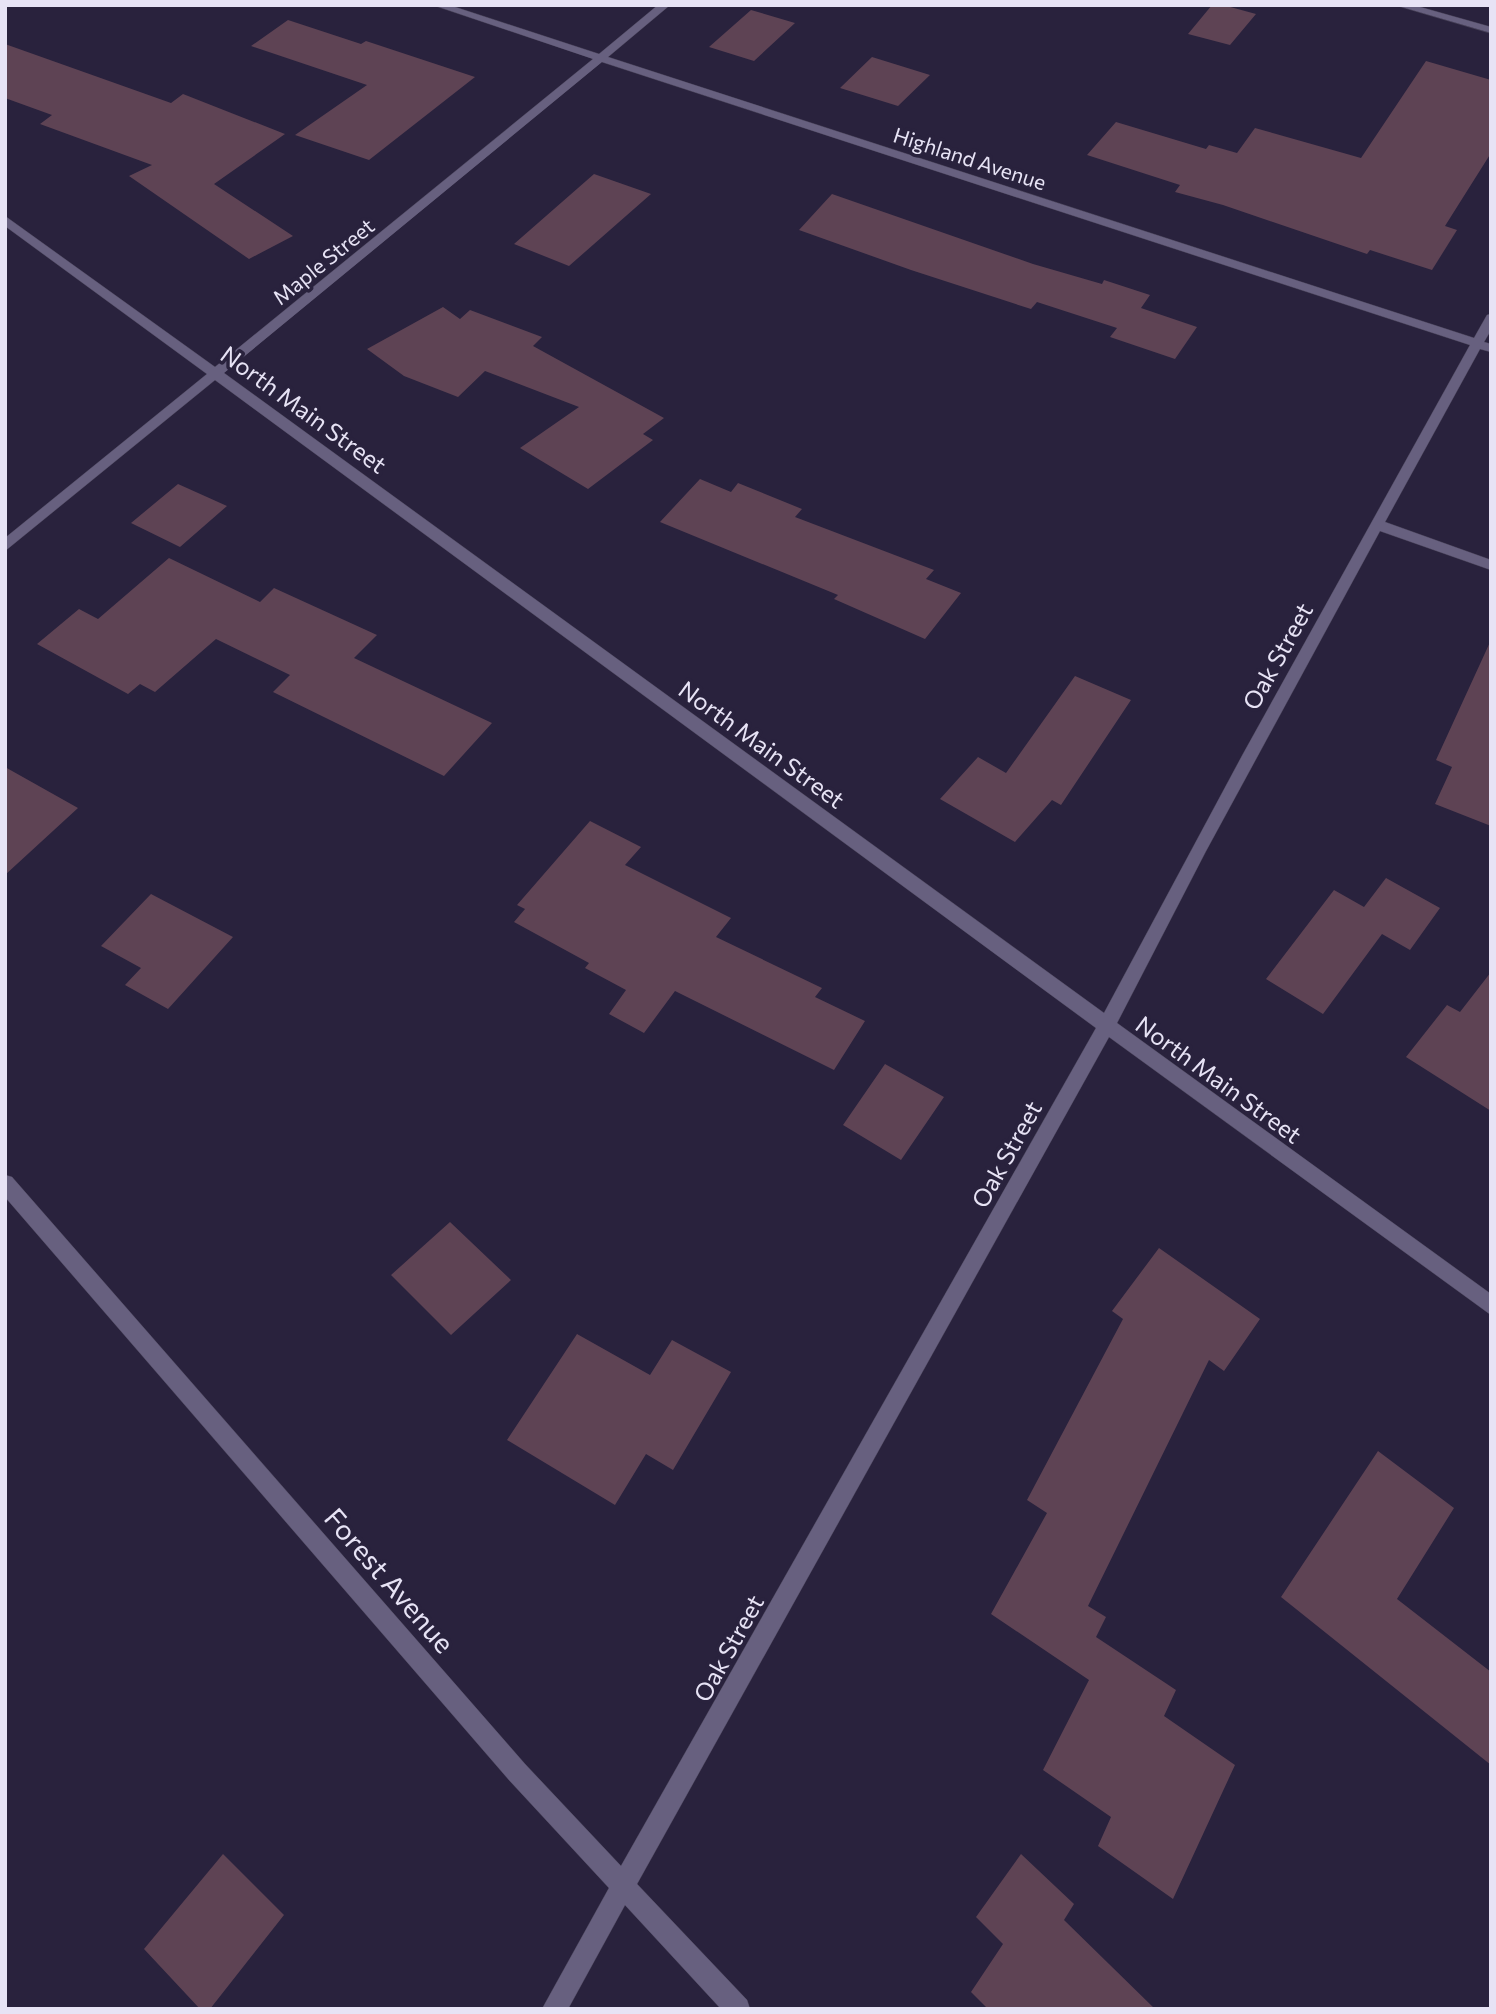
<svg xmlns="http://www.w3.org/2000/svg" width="1496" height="2014" font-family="Commissioner,sans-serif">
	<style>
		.building { fill: #5e4354 }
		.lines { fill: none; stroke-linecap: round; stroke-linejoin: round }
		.minor-casing { stroke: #453f55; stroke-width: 1 }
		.minor { fill: #67607f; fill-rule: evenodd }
		.labels { text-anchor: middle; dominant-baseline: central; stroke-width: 7; stroke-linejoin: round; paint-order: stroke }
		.far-street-label { font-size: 21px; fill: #e7e3f5; stroke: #29223d }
		.street-label { font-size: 24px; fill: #e7e3f5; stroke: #29223d }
		.near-street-label { font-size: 28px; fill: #e7e3f5; stroke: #29223d }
	</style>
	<rect width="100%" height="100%" fill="#29223d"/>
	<!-- building -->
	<path class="building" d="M1212,5H1223L1256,14L1230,45L1188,34Z
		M751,10L795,23L754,61L709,47Z
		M288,20L361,44L366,41L475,77L369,160L295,135L367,85L251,46Z
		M5,44L171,103L183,94L285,134L214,184L293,236L249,259L129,176L152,165L40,124L52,115L5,98Z
		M872,57L930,75L898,106L840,88Z
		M1426,61L1491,80V153L1445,226L1457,230L1432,270L1370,250L1367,254L1223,205L1175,192L1180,185L1087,155L1116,122L1206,149L1209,145L1237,153L1255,128L1361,158Z
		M594,174L651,194L569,266L514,244Z
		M832,194L1033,264L1102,284L1104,280L1150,295L1141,308L1197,327L1175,359L1110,337L1117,328L1037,302L1031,309L911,270L799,230Z
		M443,307L460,319L470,310L542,337L533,346L664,418L643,434L653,440L588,489L520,448L579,407L485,371L458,397L404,376L367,349Z
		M700,479L731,492L738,483L802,509L795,517L934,570L926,579L961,593L925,639L834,599L838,595L660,522Z
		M178,484L227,506L180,547L131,523Z
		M169,558L260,602L274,588L377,635L354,658L492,723L444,776L273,692L290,675L216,639L155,692L140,684L128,694L37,644L79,609L98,619Z
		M1491,640V826L1435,804L1452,767L1436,760Z
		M1075,676L1131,700L1061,805L1052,800L1015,842L940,799L978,757L1006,773Z
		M5,767L78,808L5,875Z
		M590,821L641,847L625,865L731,918L716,937L822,988L815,997L865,1021L834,1070L675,991L644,1033L609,1014L626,990L585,968L589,963L514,922L525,909L517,905Z
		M1386,878L1440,908L1410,950L1382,934L1323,1014L1266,979L1334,890L1364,907Z
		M151,894L233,937L168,1009L125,985L141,968L101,946Z
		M1491,972V1111L1406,1057L1447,1005L1460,1012Z
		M885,1064L944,1097L901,1160L843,1125Z
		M450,1222L511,1280L451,1335L391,1275Z
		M1159,1248L1260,1319L1224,1371L1209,1360L1088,1606L1106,1617L1096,1637L1176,1690L1164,1716L1235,1765L1173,1899L1098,1846L1111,1817L1043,1770L1089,1680L991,1614L1047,1513L1027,1500L1123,1319L1112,1311Z
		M577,1334L650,1375L672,1340L731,1372L673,1470L646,1454L615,1505L507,1440Z
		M1378,1451L1454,1508L1397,1599L1491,1672V1765L1281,1597Z
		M223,1854L284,1915L210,2009H200L144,1949Z
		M1021,1854L1074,1904L1064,1920L1155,2009H988L971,1992L1003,1944L976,1917Z"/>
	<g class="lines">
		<defs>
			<path id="minor" d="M433,5H449L599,54L658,5H670L608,57L1474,338L1487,315L1491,314V330L1484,342L1491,344V352L1480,349L1385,522L1491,560V570L1380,531L1206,851L1117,1023L1491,1294V1315L1109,1037L637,1884L747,2000L750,2009H721L625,1905L568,2009H542L609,1888L509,1780L5,1197V1175L12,1177L525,1764L621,1866L1096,1028L215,380L5,551V538L207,374L5,226V216L215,367L593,59ZM602,62L1470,345L1243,754L1104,1013L224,373Z
				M1395,5H1413L1491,27V33Z"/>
		</defs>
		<!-- minor casing -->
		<use href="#minor" class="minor-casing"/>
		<!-- minor -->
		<use href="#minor" class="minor"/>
	</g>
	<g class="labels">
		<!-- far-street labels -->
		<g class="far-street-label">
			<text transform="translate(970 158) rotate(18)">Highland Avenue</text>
			<text transform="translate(323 261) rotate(-39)">Maple Street</text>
		</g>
		<!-- street labels -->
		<g class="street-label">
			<text transform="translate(304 409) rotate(36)">North Main Street</text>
			<text transform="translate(1277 656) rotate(-61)">Oak Street</text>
			<text transform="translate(762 744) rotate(36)">North Main Street</text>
			<text transform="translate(1219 1079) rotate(36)">North Main Street</text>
			<text transform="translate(1006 1154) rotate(-61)">Oak Street</text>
			<text transform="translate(728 1648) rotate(-61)">Oak Street</text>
		</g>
		<!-- near-street labels -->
		<g class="near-street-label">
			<text transform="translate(390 1580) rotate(49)">Forest Avenue</text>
		</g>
	</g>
	<!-- border -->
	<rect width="1496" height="2014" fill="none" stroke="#e7e3f5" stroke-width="14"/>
</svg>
